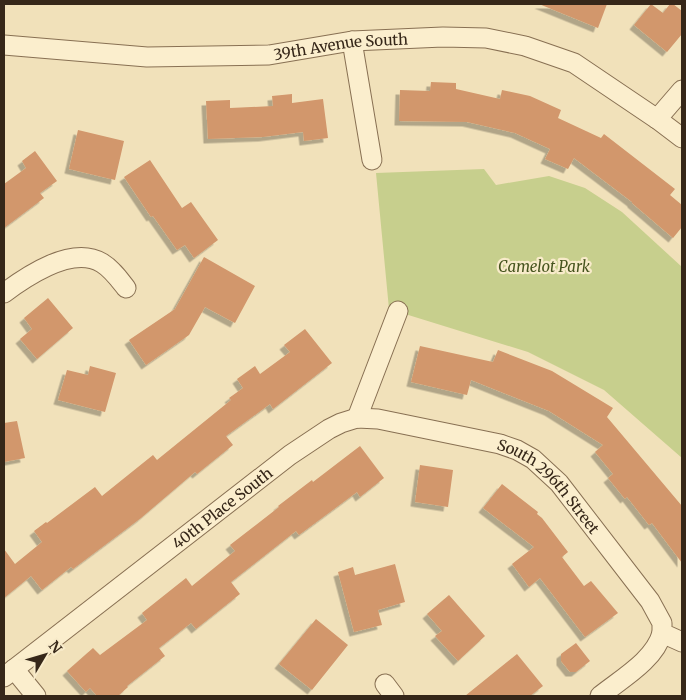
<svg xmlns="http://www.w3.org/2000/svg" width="686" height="700" font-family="Merriweather,serif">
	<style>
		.park { fill: #c7cf8d }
		.building { fill: #d2976c; filter: url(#shadow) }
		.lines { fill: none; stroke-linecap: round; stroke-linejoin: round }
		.street-casing { stroke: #887053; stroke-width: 21 }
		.street { stroke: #fbeecd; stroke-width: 19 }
		.labels { text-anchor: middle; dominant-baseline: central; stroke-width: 4.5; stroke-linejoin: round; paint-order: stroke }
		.street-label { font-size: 15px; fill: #362719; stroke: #f8ebca }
		.park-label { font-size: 15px; font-style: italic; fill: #46541e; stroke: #f8ebca }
	</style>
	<defs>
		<filter id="shadow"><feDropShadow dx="-4.5" dy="4.5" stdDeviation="0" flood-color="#0004"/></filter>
	</defs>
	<rect width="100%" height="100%" fill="#f1e1ba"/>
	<!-- park -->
	<path class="park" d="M484,169L496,185L549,176L585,188L622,212L682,267V458L604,390L528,352L389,309L376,173Z"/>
	<!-- building -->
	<path class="building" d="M539,4H607L598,28Z
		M651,4L663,13L670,4H673L682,11V34L667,52L634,25Z
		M431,82L456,83V89L500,99L502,90L530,96L561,110L558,118L601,138L604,134L675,189L670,195L682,205V227L673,238L632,203V202L574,158L568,169L545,159L550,149L515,133L467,122L399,121L400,90L430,91Z
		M292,94V103L323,99L328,138L304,141L303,132L263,137L208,139L206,101L230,100V108L273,106L272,96Z
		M78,130L124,141L115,180L69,169Z
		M35,151L57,181L40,193L44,198L4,228V184L26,168L22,161Z
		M150,160L182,208L191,202L218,240L194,258L185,245L177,250L153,216L151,217L124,177Z
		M204,257L255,286L235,323L205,307L189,335L146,365L129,340L175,309Z
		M48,298L73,328L37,359L20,339L32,329L24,318Z
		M305,329L332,363L273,409L270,404L226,436L233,445L197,474L195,472L141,518L73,569L71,567L42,590L31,576L4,598V549L15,564L42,542L34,531L46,522L47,523L95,487L102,496L153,455L157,460L231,400L229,398L243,388L237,379L255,366L260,374L290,352L284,345Z
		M420,346L493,362L498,350L552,371L613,408L607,417L682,506V563L652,523L649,525L627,497L625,499L608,478L613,474L595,452L603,445L549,411L471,380L467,395L411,382Z
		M90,366L116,373L105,412L58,400L67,370L88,375Z
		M17,421L25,458L4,462V423Z
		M360,446L384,478L360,497L357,492L299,535L296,531L231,582L240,594L196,629L191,623L159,648L165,656L127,686L128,687L118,696H97L90,688L86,692L67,671L93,648L100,655L147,620L142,613L186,578L192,586L235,551L230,545L279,507L278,506L312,480L313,482Z
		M420,465L453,470L448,507L415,502Z
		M502,484L538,512L537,514L542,518L568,552L562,557L584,586L591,581L618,613L585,637L540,578L529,587L512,564L534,547L483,508Z
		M395,564L405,602L378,610L382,625L354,632L338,572L353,567L355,575Z
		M449,595L485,636L458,661L435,636L442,631L427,614Z
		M316,619L348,645L312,690L279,664Z
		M576,643L590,661L576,672H570L561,661V654Z
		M517,654L543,686L530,696H465Z"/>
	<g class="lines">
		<defs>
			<g id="street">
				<path d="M352,41L372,160"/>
				<path id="s1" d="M4,45L147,57L269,55L352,41L443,37L486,38L525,46L574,63L657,119L682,138"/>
				<path d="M657,119L682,90"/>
				<path d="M4,293C27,276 72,245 102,263C112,269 119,279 126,288"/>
				<path d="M357,418L398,311"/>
				<path d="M14,669L36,696"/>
				<path id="s2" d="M4,677L290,455L329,429L341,423L357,418L378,419L500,444L517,450L533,459L559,483L650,601L662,623V633L682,642"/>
				<path d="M385,684L394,696"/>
				<path d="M600,696C621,679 655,660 662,633"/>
			</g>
		</defs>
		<!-- street casing -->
		<use href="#street" class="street-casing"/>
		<!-- street -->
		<use href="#street" class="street"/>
	</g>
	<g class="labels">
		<!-- street labels -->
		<g class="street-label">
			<text stroke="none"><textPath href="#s1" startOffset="338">39th Avenue South</textPath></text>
			<text stroke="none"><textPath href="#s2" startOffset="650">South 296th Street</textPath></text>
			<text stroke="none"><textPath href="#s2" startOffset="276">40th Place South</textPath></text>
		</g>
		<!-- park labels -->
		<g class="park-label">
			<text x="544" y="266">Camelot Park</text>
		</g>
	</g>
	<!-- border -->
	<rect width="686" height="700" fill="none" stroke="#362719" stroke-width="10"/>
	<!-- north arrow -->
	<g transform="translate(45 655) rotate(52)" stroke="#f8ebca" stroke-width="4" paint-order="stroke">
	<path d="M0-4L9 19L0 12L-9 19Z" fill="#362719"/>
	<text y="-8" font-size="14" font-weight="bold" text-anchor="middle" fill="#362719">N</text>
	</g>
</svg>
